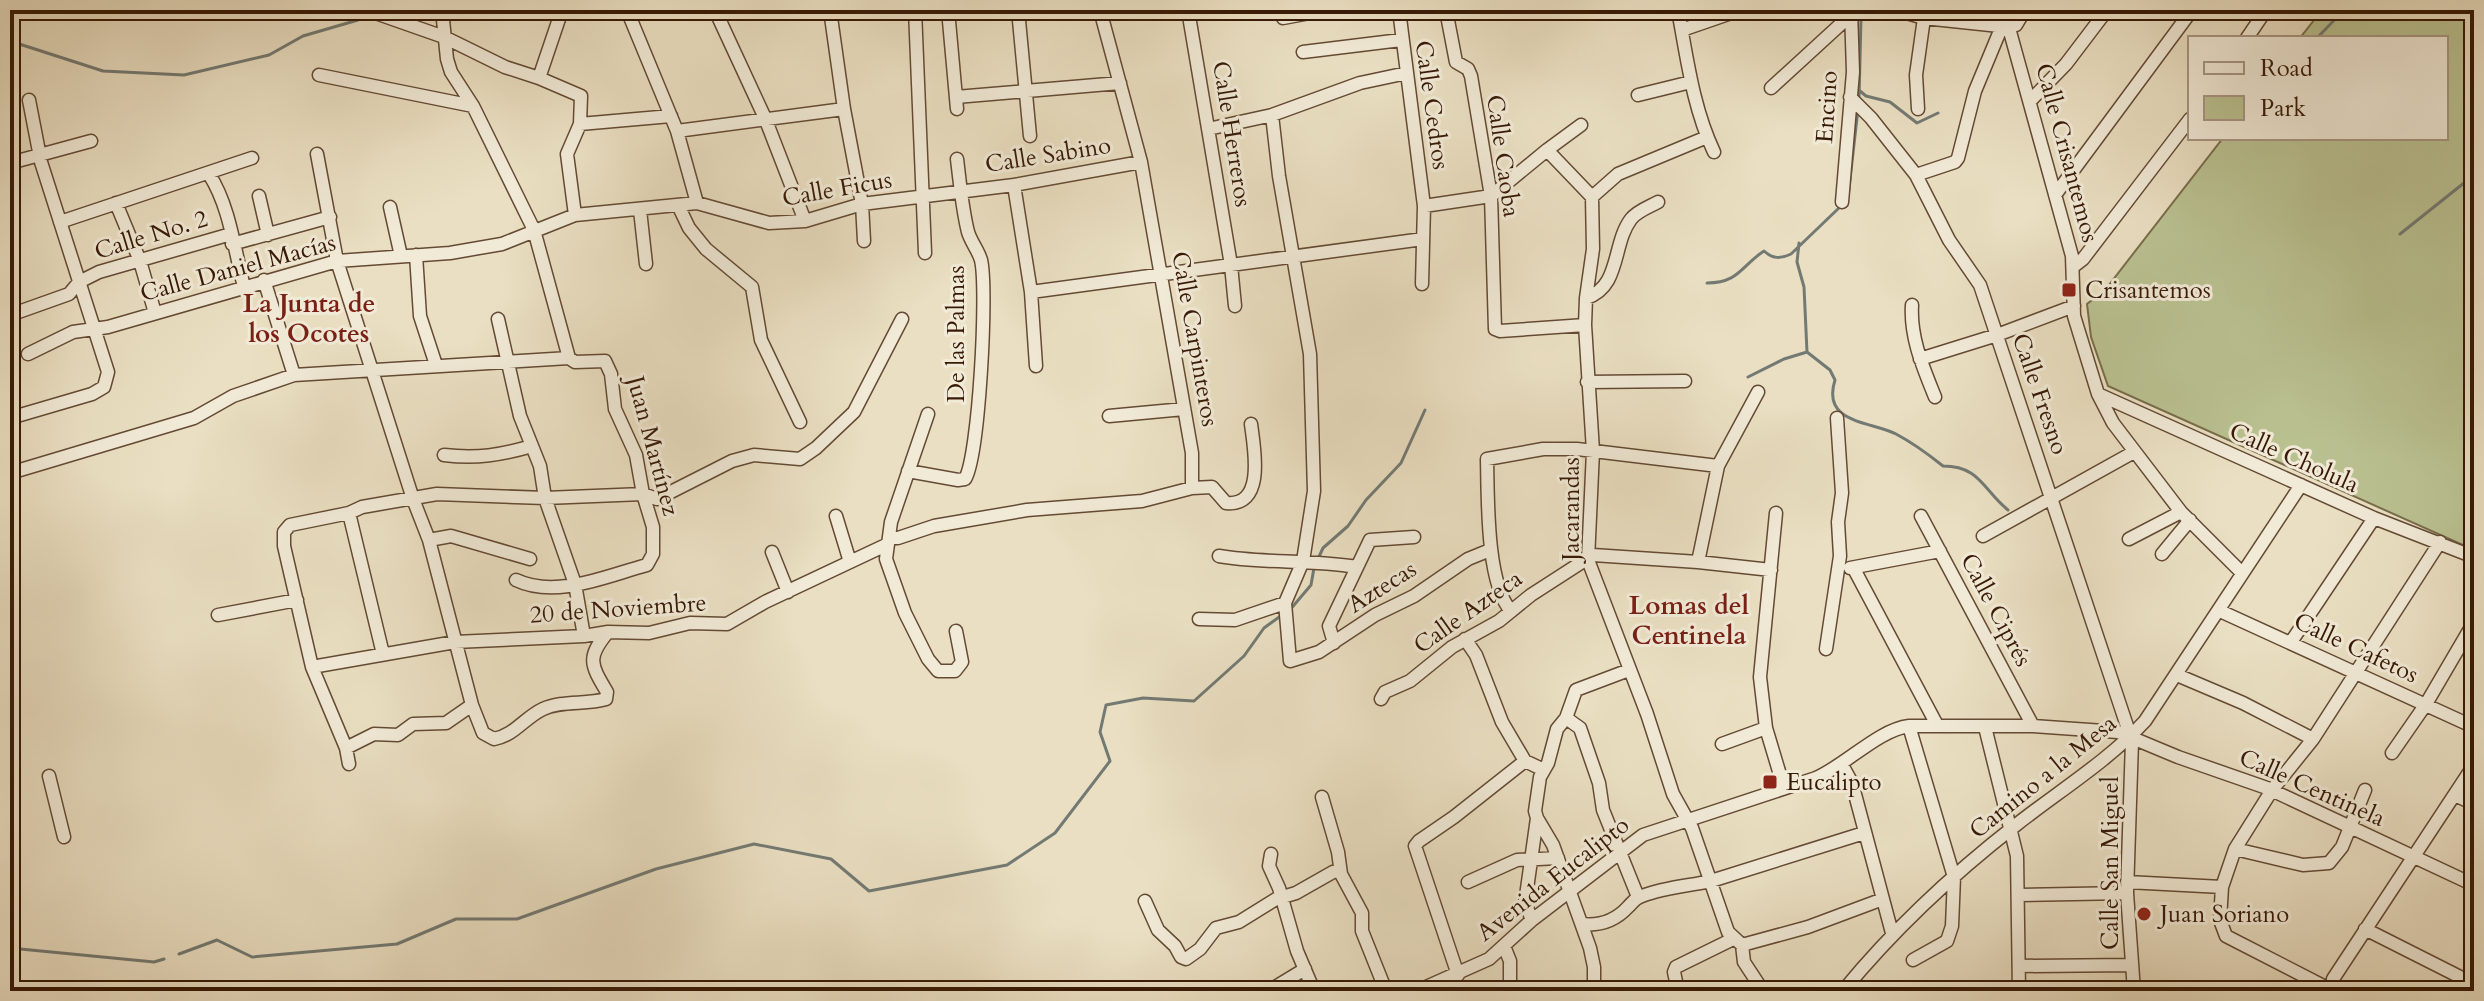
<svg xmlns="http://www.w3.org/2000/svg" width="2484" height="1001" font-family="Cardo,serif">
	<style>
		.green { fill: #bac191; stroke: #786d4b; stroke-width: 2 }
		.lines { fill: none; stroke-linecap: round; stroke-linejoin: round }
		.stream { stroke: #737a73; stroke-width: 3 }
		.minor-casing { stroke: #644a34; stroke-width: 15 }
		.minor { stroke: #f1ead7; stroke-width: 12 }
		.poi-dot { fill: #8f2418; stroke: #f1ead7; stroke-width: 3 }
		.labels { text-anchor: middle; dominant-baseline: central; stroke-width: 6; stroke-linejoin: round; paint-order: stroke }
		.street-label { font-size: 24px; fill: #371905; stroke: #f1ead7 }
		.poi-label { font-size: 24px; fill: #371905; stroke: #f1ead7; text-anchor: start }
		.neighbourhood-label { font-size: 26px; font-weight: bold; fill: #7a1f14; stroke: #f1ead7 }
	</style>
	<rect width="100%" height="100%" fill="#eadfc2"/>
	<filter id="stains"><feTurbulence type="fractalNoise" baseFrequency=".0025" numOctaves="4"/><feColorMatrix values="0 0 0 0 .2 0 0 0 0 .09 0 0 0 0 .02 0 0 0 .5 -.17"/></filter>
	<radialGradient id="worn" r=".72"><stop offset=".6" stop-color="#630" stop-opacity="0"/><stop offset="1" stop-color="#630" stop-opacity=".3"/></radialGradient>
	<!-- green -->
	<path class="green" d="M2322,10H2474V550L2108,386L2091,337L2087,304L2105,290L2223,138H2446V38H2300Z"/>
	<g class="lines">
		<!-- stream -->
		<path class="stream" d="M2317,38L2344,10
			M10,41L103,71L184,75L269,55L303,36L358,20
			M1860,91L1866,96L1890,102L1917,123L1938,113
			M1859,98L1861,18
			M1848,197L1858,109
			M2400,234L2474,175
			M1799,243L1797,262L1804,287L1807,352L1830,370L1835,380C1821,424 1871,421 1896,434C1913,443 1928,454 1943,466C1980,466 1983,490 2008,510
			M1707,283C1739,283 1741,266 1764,251C1773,259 1780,259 1791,254L1841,206
			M1748,377L1784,359L1807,352
			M1317,561L1323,548L1348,526L1366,500L1401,463L1425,410
			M1289,611L1311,585L1314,568
			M10,948L154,962L164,959
			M179,954L217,940L252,957L397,944L456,919H517L656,869L754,844L831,859L869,891L1007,865L1055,833L1110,761L1100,732L1106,705L1143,698L1194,701L1244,656L1264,628L1282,615"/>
		<defs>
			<path id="minor" d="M367,10L444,37L505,67L539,78L581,96L580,124L567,154L575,215
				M442,10L447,59L451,72L473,106L534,230L569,358L575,362L605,361L611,374L615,409L636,455L643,494L653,527V554L647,565C606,576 556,599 516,580
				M627,10L677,131L697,203
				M715,10L765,118L805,221
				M830,10L844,109L862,204L864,241
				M915,10L925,253
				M948,10L957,109
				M1018,10L1030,136
				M1188,10L1231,265L1235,306
				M1399,10L1424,206L1422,284
				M1446,10L1456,62L1468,69L1471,76L1491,196L1495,329L1500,331L1585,325
				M1678,10C1687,58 1693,108 1714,152
				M1896,10L1924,18L2009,27
				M2004,10L2072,256L2074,316L2098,394L2113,423L2181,512L2242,573
				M1283,18L1326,10
				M2009,27L2016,25L2025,10
				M1682,30L1740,10
				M2247,38L2266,10
				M1303,52L1401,40
				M319,75L473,106
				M539,78L562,10
				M1771,88L1854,12
				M1638,95L1691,82
				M956,97L1120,83
				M1850,97L1871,118L1916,175L1949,240L1980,285L2132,741L2127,893L2134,991
				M2030,101L2066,64L2107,10
				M1918,109L1916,75L1924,18
				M1272,115L1279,176L1310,354L1314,491L1303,561L1285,603L1290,661L1319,652L1375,615L1414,596L1468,559L1490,550
				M580,124L671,116
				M1208,129L1272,115L1360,83L1407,73
				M677,131L844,109
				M1707,137L1618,174L1592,197L1593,249L1586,298L1585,325L1593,451L1588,560L1647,714L1673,794L1692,828L1728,932L1742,945L1744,962L1763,991
				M1547,150L1581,125
				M317,154L337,261L413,499L429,540L472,705L483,733L494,739C515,735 524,718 543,709C562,700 586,705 606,699L607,692C591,665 586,658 608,632
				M10,163L91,141
				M209,174C230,207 234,248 244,287
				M1916,175L1955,162L1958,158L1975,91L2002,26
				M1014,185L1031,292L1036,366
				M2055,195L2192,10
				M259,196L268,235
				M1491,196L1547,150L1592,197
				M1842,202L1853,72L1851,10
				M116,203L140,261L155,313
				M678,205L689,228L706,249L752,287L761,340L800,422
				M1424,206L1491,196
				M390,207L401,256
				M640,210L646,264
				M60,222L252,158
				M232,244L330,217
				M416,255L420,316L436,365
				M2074,266L2083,259L2190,119
				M264,280L294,375
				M1031,292L1423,239
				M1586,298C1621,287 1612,244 1631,219C1637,211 1649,207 1658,202
				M1912,305C1910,338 1923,367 1935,397
				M10,315L69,294L79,282L99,272L231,234
				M498,319L520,416L540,466L545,498L575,584L584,636
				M28,354L73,332L108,327L337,261L450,253L502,244L575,215L697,203L769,223L805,221L862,204L1014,185L1141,162
				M1920,359L1997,335L2074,306
				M1587,382L1685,381
				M2098,394L2374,518L2474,557
				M928,414L891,522L886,559L905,613L928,659L938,671H955L962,662L956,631
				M1109,416L1184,409
				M10,418L92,394L104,387L108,372L41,162L29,100
				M444,455C477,459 501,455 532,446
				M908,471L958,480L965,479C979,456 988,289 981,260C978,250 971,242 968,232C962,208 960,183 957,159
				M10,473L194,418L233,396L294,375L569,358
				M1192,488L1212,487L1226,503C1266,507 1254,448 1251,424
				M349,513L383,654
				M1776,513L1760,677L1766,728L1784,788
				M836,516L850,562
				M1921,516L2033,726
				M1983,536L2134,452
				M891,538H898L934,526L1027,510L1142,501L1192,488V453L1141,162L1100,10
				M2129,539L2181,512
				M429,540L451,536L530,559
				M772,552L788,592
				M2162,554L2190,520
				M1219,556C1264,564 1310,559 1356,567
				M1698,562L1718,466L1758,392
				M1850,568L1940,551
				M1854,569L1937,725
				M1511,611C1486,583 1488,497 1487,459L1543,449H1577L1718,466
				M2220,611L2474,727
				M218,615L297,600
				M1199,619L1235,620L1285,603
				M1465,639L1476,655L1502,722L1525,761L1544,770
				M2291,642L2374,518
				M1334,643L1329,626L1370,540L1414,537
				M1826,649L1840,556L1838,522L1842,493L1837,418
				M312,667L455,642L584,636L608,632L649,633L690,623L727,624L765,602L886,545
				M2177,675L2243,703L2313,739
				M1381,699L1385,692L1410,681L1452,647L1499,621L1531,595L1593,555L1698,562L1771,570
				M1566,718L1580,728L1599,783L1603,810L1638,897
				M1909,726L1954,877L1952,926L1947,941L1913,960
				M1985,727L2017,856L2019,991
				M1722,744L1766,728
				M346,748L374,734L398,735L413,724L446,723L472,705
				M2392,753L2426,704L2474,622
				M349,764L346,748L312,667L284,546V532L290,525L349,513L362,507L437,494L545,498L643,494L657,499L732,461L754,455L800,459L816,448L854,412L902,319
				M1842,765L1852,783L1892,933
				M49,776L64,837
				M2455,795L2474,804
				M1322,797L1338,852L1341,874L1362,913V931L1386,991
				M2235,849L2303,865L2329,863L2342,847L2365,790
				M1271,854L1269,866L1279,888L1297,951L1314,991
				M1468,882L1517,860L1558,858
				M2127,882L2222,887
				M2018,895L2127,893
				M1145,901L1158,930L1175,946L1181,957L1186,959L1200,949L1216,928L1239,922L1276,899L1296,893L1333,872L1340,871
				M1532,920L1525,903L1537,818
				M1582,924C1599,926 1615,921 1628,907C1633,902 1635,898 1642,896C1665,887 1688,886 1711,881L1864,833
				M2365,929L2474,984
				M1742,945L1808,927L1883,899
				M1504,946L1510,961V991
				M2019,966L2132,965
				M1458,975L1415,846L1419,841L1454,817L1525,761
				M1269,991L1305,969
				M1417,991L1489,959L1532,920L1643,835L1816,778C1846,765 1878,730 1909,726H2033L2118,732L2178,757L2267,788L2474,885
				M1594,991V967L1590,948L1553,845L1537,818L1535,811L1540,777L1548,763L1557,729L1566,718L1576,690L1629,670
				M1678,991L1674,972L1676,967L1733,939
				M1843,991C1894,929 1953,874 2016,825C2059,791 2108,761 2145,721L2301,485
				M2333,991L2226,936L2220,920L2222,887L2235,849L2272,790L2313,739L2440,542
				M2334,991L2333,979L2474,765"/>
		</defs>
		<!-- minor casing -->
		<use href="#minor" class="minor-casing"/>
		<!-- minor -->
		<use href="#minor" class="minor"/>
	</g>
	<!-- markers -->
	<g class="poi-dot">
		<rect x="2061" y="282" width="16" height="16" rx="4"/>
		<rect x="1762" y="774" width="16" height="16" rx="4"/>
		<circle cx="2144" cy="914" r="8"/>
	</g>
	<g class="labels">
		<!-- street labels -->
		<g class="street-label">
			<text transform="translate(1432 105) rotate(82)">Calle Cedros</text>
			<text transform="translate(1827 107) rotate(-86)">Encino</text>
			<text transform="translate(1232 134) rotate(81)">Calle Herreros</text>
			<text transform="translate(2067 153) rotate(75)">Calle Crisantemos</text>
			<text transform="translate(1048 155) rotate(-9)">Calle Sabino</text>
			<text transform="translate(1503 156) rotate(82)">Calle Caoba</text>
			<text transform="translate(837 189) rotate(-10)">Calle Ficus</text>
			<text transform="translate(151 235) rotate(-17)">Calle No. 2</text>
			<text transform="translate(238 268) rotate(-15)">Calle Daniel Macías</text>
			<text transform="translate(956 334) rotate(-90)">De las Palmas</text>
			<text transform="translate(1195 339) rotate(80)">Calle Carpinteros</text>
			<text transform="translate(2040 394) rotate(71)">Calle Fresno</text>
			<text transform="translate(653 446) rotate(75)">Juan Martínez</text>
			<text transform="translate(2294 458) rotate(24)">Calle Cholula</text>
			<text transform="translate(1571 509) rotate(-90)">Jacarandas</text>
			<text transform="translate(1382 587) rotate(-32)">Aztecas</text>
			<text transform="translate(618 609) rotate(-4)">20 de Noviembre</text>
			<text transform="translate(1996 610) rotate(62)">Calle Ciprés</text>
			<text transform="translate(1468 612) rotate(-35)">Calle Azteca</text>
			<text transform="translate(2356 648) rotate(25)">Calle Cafetos</text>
			<text transform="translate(2043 777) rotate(-39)">Camino a la Mesa</text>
			<text transform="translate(2312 788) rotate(24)">Calle Centinela</text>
			<text transform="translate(2110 863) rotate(-90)">Calle San Miguel</text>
			<text transform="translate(1553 879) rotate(-38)">Avenida Eucalipto</text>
		</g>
		<!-- poi labels -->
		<g class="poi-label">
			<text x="2085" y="290">Crisantemos</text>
			<text x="1786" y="782">Eucalipto</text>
			<text x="2160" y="914">Juan Soriano</text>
		</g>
		<!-- neighbourhood labels -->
		<g class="neighbourhood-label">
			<text x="309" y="303">La Junta de<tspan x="309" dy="30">los Ocotes</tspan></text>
			<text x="1689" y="605">Lomas del<tspan x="1689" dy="30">Centinela</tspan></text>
		</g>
	</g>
	<!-- margin -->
	<rect width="2484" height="1001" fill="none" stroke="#eadfc2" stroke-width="40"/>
	<rect x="12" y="12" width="2460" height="977" fill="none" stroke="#371905" stroke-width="4"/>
	<rect x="20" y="20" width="2444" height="961" fill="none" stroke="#371905" stroke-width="2"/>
	<!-- legend -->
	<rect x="2188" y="36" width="260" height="104" fill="#f1ead7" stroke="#a79683" stroke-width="2"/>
	<rect x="2204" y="62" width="40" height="12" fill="#f1ead7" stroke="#a79683" stroke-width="2"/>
	<text x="2260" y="76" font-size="24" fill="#371905">Road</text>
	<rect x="2204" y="96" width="40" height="24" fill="#bac191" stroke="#a79683" stroke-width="2"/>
	<text x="2260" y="116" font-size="24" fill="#371905">Park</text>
	<rect width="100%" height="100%" filter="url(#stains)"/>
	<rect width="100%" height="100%" fill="url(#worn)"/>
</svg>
